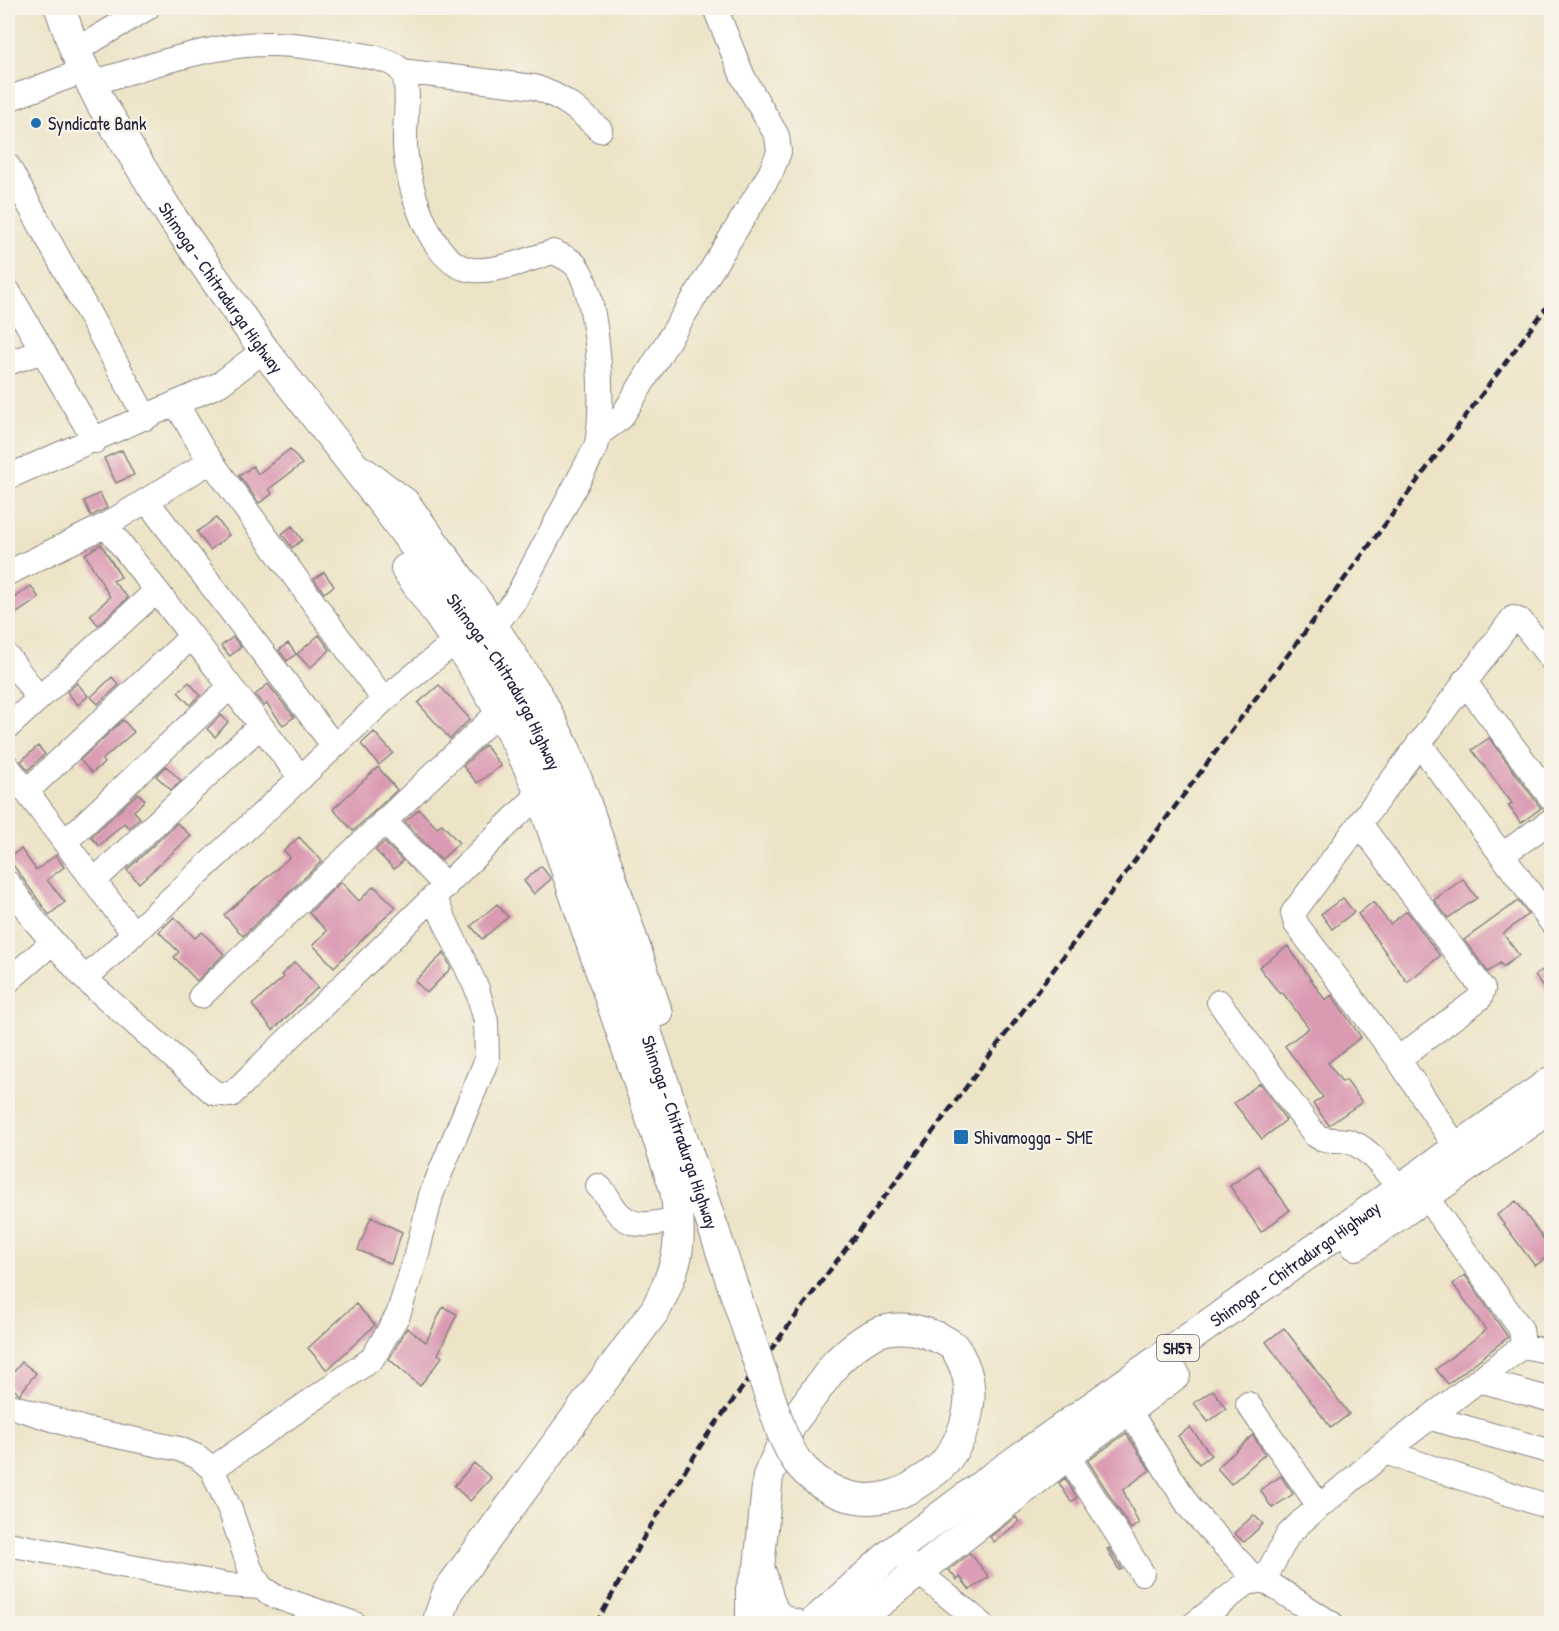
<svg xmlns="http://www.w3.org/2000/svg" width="1559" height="1631" font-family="'Patrick Hand',sans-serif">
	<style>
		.building { fill: #da9ab2 }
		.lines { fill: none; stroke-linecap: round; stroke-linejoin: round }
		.minor-casing { stroke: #888381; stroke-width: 26 }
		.major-casing { stroke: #888381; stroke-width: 32 }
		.minor { stroke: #fff; stroke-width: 24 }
		.major { stroke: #fff; stroke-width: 30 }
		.rail { stroke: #22223b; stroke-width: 4.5; stroke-dasharray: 9 4.5; stroke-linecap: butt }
		.major-bridge-casing { stroke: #888381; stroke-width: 32; stroke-linecap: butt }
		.major-bridge { stroke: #fff; stroke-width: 30 }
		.poi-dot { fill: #1f6fb2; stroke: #f7f3e8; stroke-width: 2 }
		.labels { text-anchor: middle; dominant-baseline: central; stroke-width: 4.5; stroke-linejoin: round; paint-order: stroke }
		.shield { fill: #f7f3e8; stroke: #62616f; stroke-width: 1.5 }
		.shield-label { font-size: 16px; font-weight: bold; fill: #22223b }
		.poi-label { font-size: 18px; fill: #22223b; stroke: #f7f3e8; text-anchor: start }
		.street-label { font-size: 18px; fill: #22223b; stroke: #f7f3e8 }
	</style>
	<rect width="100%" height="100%" fill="#f7f3e8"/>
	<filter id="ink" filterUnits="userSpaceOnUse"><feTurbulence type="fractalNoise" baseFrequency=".0167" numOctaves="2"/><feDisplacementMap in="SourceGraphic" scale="12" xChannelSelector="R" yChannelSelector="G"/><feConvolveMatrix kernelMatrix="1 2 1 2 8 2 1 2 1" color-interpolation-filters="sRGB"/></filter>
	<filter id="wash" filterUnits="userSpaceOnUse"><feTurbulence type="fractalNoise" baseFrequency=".008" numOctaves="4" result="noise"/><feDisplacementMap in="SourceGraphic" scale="24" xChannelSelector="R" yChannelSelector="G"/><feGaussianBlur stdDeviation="1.35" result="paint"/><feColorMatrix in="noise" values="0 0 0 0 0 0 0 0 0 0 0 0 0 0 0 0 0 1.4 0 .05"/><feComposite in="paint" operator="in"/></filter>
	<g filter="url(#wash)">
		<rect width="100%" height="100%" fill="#ede4c7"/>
		<g id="blocks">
			<!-- building -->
			<path class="building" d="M290,449L302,464L269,489L272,494L259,503L239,476L253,466L258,474Z
				M122,450L134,475L116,483L104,458Z
				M100,493L107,508L91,516L84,501Z
				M216,518L229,535L210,550L197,532Z
				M292,526L302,540L292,548L282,534Z
				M101,544L121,577L113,581L128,598L98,625L90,615L110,597L85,554Z
				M324,572L334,586L324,593L314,579Z
				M31,586L39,598L8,619V602Z
				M319,635L330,650L310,668L297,654Z
				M233,637L241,647L230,656L221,646Z
				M288,643L296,654L287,661L279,650Z
				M112,677L119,685L98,704L91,697Z
				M189,682L200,695L190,705L178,692Z
				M77,683L88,696L78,705L67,692Z
				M268,684L294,717L283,725L267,704L264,706L255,695Z
				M439,685L470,719L450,739L418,703Z
				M221,715L228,722L215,737L207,729Z
				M123,720L134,732L102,760L104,763L92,773L80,760Z
				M374,732L393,753L379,765L361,744Z
				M1489,738L1541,808L1521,823L1508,805L1512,803L1472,750Z
				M485,745L501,766L477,783L463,766Z
				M38,746L45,754L28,770L21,761Z
				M166,766L181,781L171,790L156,776Z
				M378,767L397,790L353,831L333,809Z
				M138,793L145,800L134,811L140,818L129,828L124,823L99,846L91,837Z
				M419,809L437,828L442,824L459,843L441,860L405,822Z
				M177,823L191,836L139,883L127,870Z
				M299,837L322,861L243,936L224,915L290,857L284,851Z
				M384,842L403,861L394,869L375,850Z
				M21,849L36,870L56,855L64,867L47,880L65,902L49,915L8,858Z
				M541,866L551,879L534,894L524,881Z
				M1463,879L1477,898L1448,918L1434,900Z
				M341,882L359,901L374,886L396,907L334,967L313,945L327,931L309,913Z
				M1343,898L1354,912L1332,929L1321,914Z
				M1518,901L1528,914L1503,934L1519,955L1503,967L1500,963L1488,972L1464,940Z
				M1373,902L1390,924L1407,911L1440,956L1407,982L1358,914Z
				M497,904L508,917L482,939L471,926Z
				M174,917L195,938L202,932L224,954L197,981L174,957L179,952L159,932Z
				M1288,946L1325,1000L1332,995L1361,1037L1328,1063L1342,1082L1346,1080L1362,1102L1329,1125L1313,1104L1323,1097L1285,1046L1309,1028L1282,992L1280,994L1259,967Z
				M444,953L451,968L427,993L415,981Z
				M295,962L318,987L273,1030L252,1005L284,977L281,975Z
				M1551,963V997L1535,976Z
				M1260,1083L1286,1120L1262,1139L1234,1103Z
				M1258,1166L1290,1210L1261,1232L1230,1186Z
				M1516,1201L1551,1249V1254L1535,1266L1497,1215Z
				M371,1217L402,1232L391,1264L358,1250Z
				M1465,1275L1508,1337L1448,1384L1436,1369L1486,1330L1453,1284Z
				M356,1304L375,1325L327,1370L308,1348Z
				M443,1307L457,1314L438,1354L442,1357L420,1386L389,1359L407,1328L426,1342Z
				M1284,1328L1349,1414L1331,1428L1266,1342Z
				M22,1362L36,1373L20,1394L8,1386V1379Z
				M1213,1390L1226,1409L1208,1422L1194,1403Z
				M1190,1427L1211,1455L1199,1464L1178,1436Z
				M1126,1433L1150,1470L1123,1490L1139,1524L1131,1529L1088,1461Z
				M1253,1435L1265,1454L1231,1484L1217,1468Z
				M474,1463L491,1478L470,1501L454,1486Z
				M1281,1476L1293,1494L1272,1508L1260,1490Z
				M1065,1478L1077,1498L1071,1502L1059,1483Z
				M1254,1515L1263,1524L1244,1542L1234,1533Z
				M1016,1517L1019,1522L994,1542L990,1537Z
				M1109,1548L1122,1569L1119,1570L1107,1549Z
				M970,1553L989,1577L970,1590L960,1577L957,1580L949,1570Z"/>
		</g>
	</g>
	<g filter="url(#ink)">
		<use href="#blocks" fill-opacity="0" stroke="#888381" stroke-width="1.5"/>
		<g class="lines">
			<defs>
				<path id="minor" d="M75,51L147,8
					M401,71L534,87C562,96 579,110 600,130
					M91,83C149,67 211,43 273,44C298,44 324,49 349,53C365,56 389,58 401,70C412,84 404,124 405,142C405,178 429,267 473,270C499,272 528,259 553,252C562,256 574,260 579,270C598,302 606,411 596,447L515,600L496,624
					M8,99L84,71
					M8,166L146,418
					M8,291L95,441
					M8,363L43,351
					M177,405L203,450L384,700
					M600,433L621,418L771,172L779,152L777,136L743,77L715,8
					M364,469L407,501L482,604L543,698L569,750L588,800L661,1014
					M8,477L220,384L264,350
					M147,501L334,746
					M106,525L301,778
					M8,573L106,525L211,461
					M8,657L38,697
					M1464,681L1552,799
					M8,727L156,591
					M1419,743L1552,923
					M8,767L134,934
					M27,791L191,637
					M384,821L446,886
					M1360,824L1483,989L1480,998L1398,1059
					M65,842L230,687
					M1502,855L1552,820
					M94,881L260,726
					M8,883L35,921L85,979L214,1093L231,1095L540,793
					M85,979L384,700L457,640
					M8,981L53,942
					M201,996L501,710
					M1219,1002L1315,1135C1325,1142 1335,1139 1347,1141C1369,1146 1385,1172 1400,1188
					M1457,1148L1398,1059L1296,924L1293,913L1513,618L1521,621L1552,660
					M598,1186C607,1193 609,1201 615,1209C632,1232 656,1224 680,1218
					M1523,1346L1552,1352
					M1479,1380L1552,1400
					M1248,1404L1319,1506
					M8,1405L84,1429L179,1449L198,1457L212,1469L231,1512L250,1569L261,1587L274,1596L355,1624
					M1128,1409L1190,1508L1256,1580
					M1431,1418L1552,1452
					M1385,1452L1552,1508
					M1067,1455L1142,1573
					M212,1469L372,1359L398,1315L417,1254L431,1195L487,1059L486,1021L477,989L434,898
					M8,1544L227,1585L261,1587
					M905,1561L982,1624
					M1264,1580L1288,1535L1301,1522L1385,1452L1523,1346L1521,1329L1415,1182
					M1194,1624L1247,1583L1264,1580L1332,1624"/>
				<g id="major">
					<path id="s1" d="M60,8L75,51L102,105L173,219L264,350L388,510L504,667L525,702L557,770L714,1230"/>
					<path d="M406,569C457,640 506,711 540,793L675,1189C683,1242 680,1261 656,1309L448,1591L439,1617V1624"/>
					<path d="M1356,1245L1552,1107"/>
					<path d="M761,1573C769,1594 767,1619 794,1624"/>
					<path d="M751,1624V1589L759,1568L768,1476L792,1423L837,1362"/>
					<path id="s2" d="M812,1624L894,1551L989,1480L1552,1081"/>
					<path d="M852,1624L1067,1455L1175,1375"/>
				</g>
			</defs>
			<!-- minor casing -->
			<use href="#minor" class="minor-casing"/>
			<!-- major casing -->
			<use href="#major" class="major-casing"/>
			<!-- minor -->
			<use href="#minor" class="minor"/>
			<!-- major -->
			<use href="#major" class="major"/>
			<!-- rail -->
			<path class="rail" d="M596,1624L645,1535L708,1434L1552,300"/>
			<defs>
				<path id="major-bridge" d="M714,1230L782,1433C787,1443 792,1457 800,1465C834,1503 880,1510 921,1481C929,1476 940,1469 946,1461C967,1433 977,1395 963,1363C960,1358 958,1351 954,1347C946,1340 935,1336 926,1333C887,1320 864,1336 837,1362"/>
			</defs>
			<!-- major-bridge casing -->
			<use href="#major-bridge" class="major-bridge-casing"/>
			<!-- major-bridge -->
			<use href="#major-bridge" class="major-bridge"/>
		</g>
	</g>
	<!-- markers -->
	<g class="poi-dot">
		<circle cx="36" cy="123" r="6"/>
		<rect x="953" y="1129" width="16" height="16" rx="3"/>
	</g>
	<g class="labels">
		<!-- shield labels -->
		<rect class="shield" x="1157" y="1335" width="42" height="26" rx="4.5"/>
		<g class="shield-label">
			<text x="1178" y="1348">SH57</text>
		</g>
		<!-- poi labels -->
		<g class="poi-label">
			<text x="48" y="123">Syndicate Bank</text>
			<text x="974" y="1137">Shivamogga - SME</text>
		</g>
		<!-- street labels -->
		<g class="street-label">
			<text stroke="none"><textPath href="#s1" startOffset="324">Shimoga - Chitradurga Highway</textPath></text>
			<text stroke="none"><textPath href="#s1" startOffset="810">Shimoga - Chitradurga Highway</textPath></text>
			<text stroke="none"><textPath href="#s1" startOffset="1296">Shimoga - Chitradurga Highway</textPath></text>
			<text stroke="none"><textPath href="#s2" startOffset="603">Shimoga - Chitradurga Highway</textPath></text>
		</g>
	</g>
	<!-- margin -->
	<rect width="1559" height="1631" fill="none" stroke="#f7f3e8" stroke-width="30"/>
</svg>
